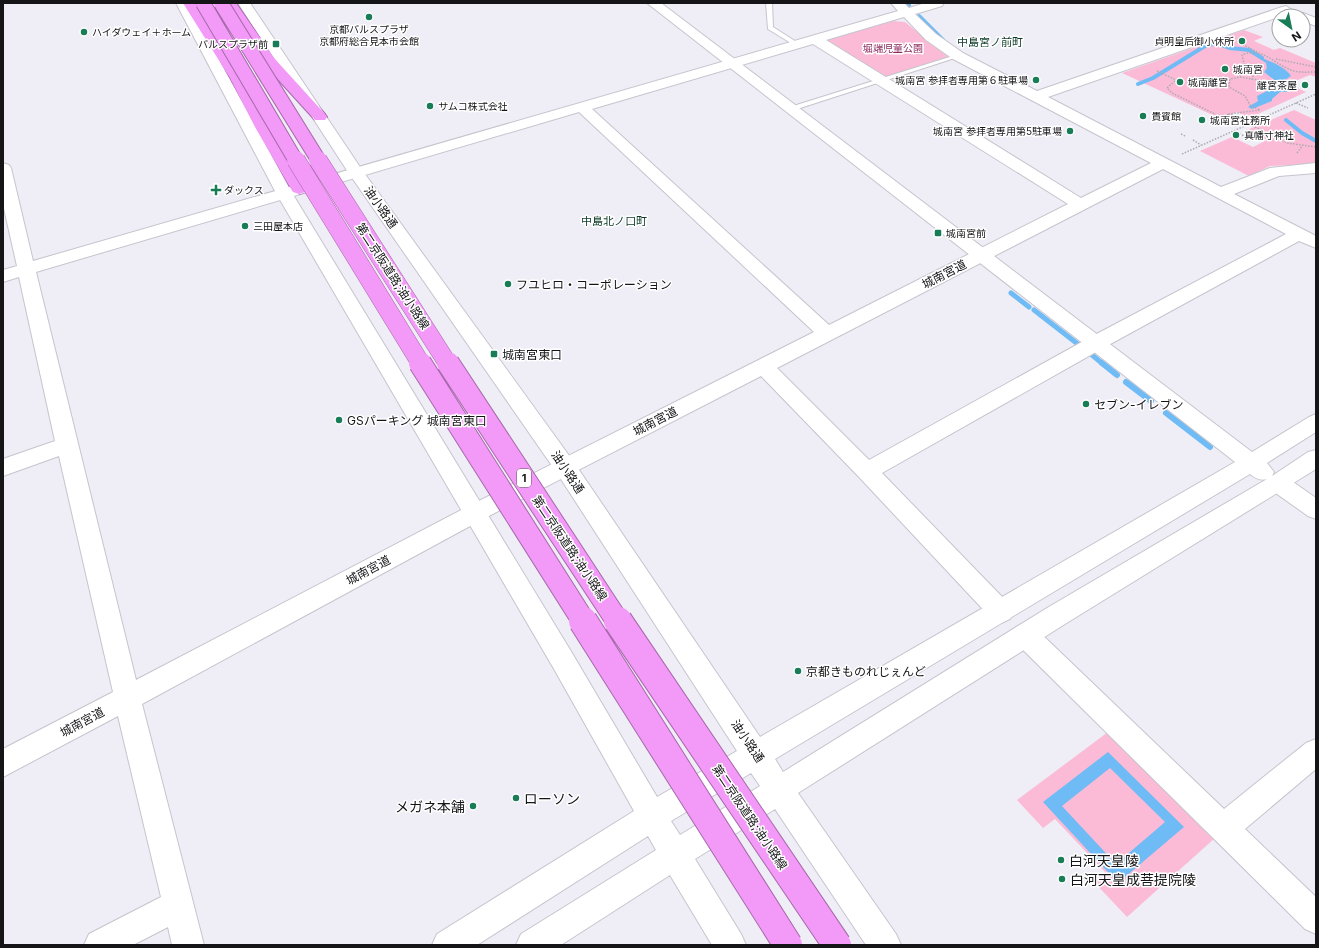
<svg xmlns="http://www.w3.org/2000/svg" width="1319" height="948" font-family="Inter,'Noto Sans JP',sans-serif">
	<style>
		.green { fill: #fbbbd6 }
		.water { fill: #6fbbf5; fill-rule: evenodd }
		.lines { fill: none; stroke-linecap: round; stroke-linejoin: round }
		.stream-far2 { stroke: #6fbbf5; stroke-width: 4 }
		.stream-far1 { stroke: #6fbbf5; stroke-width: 5 }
		.stream { stroke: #6fbbf5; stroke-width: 6 }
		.service-casing { stroke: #c6c4cd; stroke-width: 2 }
		.minor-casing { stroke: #c6c4cd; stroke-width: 2 }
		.tertiary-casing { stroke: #c6c4cd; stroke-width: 2 }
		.motorway-casing { stroke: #a56aa9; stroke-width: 2 }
		.path { stroke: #acaab2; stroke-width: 1.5; stroke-dasharray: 1.5 1.5; stroke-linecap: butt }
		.service { fill: #fff; fill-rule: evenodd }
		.minor { fill: #fff; fill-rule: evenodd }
		.tertiary { fill: #fff; fill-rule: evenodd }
		.motorway { fill: #f399f8; fill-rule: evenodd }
		.motorway-bridge-far3-casing { stroke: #a56aa9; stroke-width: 16; stroke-linecap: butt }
		.motorway-bridge-far2-casing { stroke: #a56aa9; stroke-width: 19; stroke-linecap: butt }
		.motorway-bridge-far1-casing { stroke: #a56aa9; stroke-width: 24; stroke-linecap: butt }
		.motorway-bridge-casing { stroke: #a56aa9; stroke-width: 30; stroke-linecap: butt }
		.motorway-bridge-far3 { stroke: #f399f8; stroke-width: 14 }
		.motorway-bridge-far2 { stroke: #f399f8; stroke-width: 18 }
		.motorway-bridge-far1 { stroke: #f399f8; stroke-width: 22 }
		.motorway-bridge { stroke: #f399f8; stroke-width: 28 }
		.poi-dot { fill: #187d56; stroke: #fff; stroke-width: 1.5 }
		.labels { text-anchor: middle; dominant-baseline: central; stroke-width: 3; stroke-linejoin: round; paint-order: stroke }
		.far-poi-label { font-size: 10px; fill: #151417; stroke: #fff; text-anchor: start }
		.far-park-label { font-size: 10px; fill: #8c295d; stroke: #fff }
		.far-neighbourhood-label { font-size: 11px; fill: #0d3b28; stroke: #fff }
		.shield { fill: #fff; stroke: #5b5a5d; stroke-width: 1 }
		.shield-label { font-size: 11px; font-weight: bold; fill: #151417 }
		.street-label { font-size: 12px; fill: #151417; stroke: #fff }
		.poi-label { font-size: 12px; fill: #151417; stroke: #fff; text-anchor: start }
		.near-poi-label { font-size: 14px; fill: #151417; stroke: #fff; text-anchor: start }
	</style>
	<rect width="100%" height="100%" fill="#efedf6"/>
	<!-- green -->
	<path class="green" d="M894,21L905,22L948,57L888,76H883L829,44V39Z
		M1244,30L1263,37L1254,41L1274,50L1280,48L1316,63V77L1310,75L1288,84L1306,92L1249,118L1237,112L1221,119L1122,73Z
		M1294,110L1316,120V164L1270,166L1249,176L1200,151L1232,137L1253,147L1267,140L1247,130Z
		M1108,732L1215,838L1127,917L1094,882L1105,872L1055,819L1043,828L1017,800Z"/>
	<!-- water -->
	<path class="water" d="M1262,58C1272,62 1285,67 1291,76L1283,81L1282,86L1288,92H1280L1272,99V101L1252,109L1248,107L1258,101L1257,96L1267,91L1265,85H1274L1277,82L1264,72L1267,68L1266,63L1260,59Z
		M1108,752L1184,827L1118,883L1043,802ZM1110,768L1165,822L1116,864L1062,806Z"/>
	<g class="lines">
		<!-- stream-far2 -->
		<path class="stream-far2" d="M907,3L909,5
			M919,16L943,40
			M1138,84L1153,78L1205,46L1216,43L1230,48L1249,50L1262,58
			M1286,120L1302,133L1316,141"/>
		<!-- stream-far1 -->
		<path class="stream-far1" d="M1011,293L1029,307
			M1034,310L1079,345
			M1092,355L1103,364"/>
		<!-- stream -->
		<path class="stream" d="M1102,363L1117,375
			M1126,382L1151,401
			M1166,413L1210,447"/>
		<defs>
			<path id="service" d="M766,3H772L773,27L798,43V45H794L768,29Z
				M956,55L961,56L794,110L787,108Z"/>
			<path id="minor" d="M891,3H904L909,8L925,3H944L942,6L915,14L936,34L963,53L1037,91L1282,7L1286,6L1292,10L1290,13L1048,97L1221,187L1270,168L1316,163V173L1279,176L1234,194L1316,236V248L1299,241L1103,348L882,473L1010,605L1013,612L1010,619L1001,623L992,619L859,477L761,376L483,519L142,704L204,945H172L168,927L133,945H84L89,934L161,897L118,716L3,777V749L113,692L59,456L3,476V459L55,441L19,277L3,282V270L17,266L3,204V163L9,165L11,168L33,261L898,11ZM904,17L926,40L953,59L1151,163L1081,198L826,40ZM813,44L1068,204L829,325L592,109ZM579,112L814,332L467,507L136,680L36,272ZM1163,169L1286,234L1089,338L869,460L777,368Z
				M1303,13L1316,18V26L1303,21V16H1297Z
				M1278,475L1286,477L1316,498V519L1308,516L1270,489L1267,483L1270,477Z
				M1025,624L1034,627L1224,809L1306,743L1316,739V769L1245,829L1316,897V934L1305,929L1016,643L1012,635L1016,627Z"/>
			<path id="tertiary" d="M176,3H188L292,193L572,653L657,797L737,751L557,473L348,172L238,3H250L362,170L573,461L760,737L1235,462L647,3H661L1252,452L1309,417L1316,414V432L1267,463L1274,472L1272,476L1308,452L1316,450V469L1065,624L798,793L896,934L901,945H866L775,809L695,859L741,934L746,945H712L670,875L561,945H516L521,934L656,850L648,836L477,945H432L437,934L634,811L554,669L276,193ZM1250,474C1255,478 1260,481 1267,479L1047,608L783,772L775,759ZM751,773L760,786L680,835L671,821Z"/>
			<path id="motorway" d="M183,3H195L244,78L269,127L307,189L305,192L299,194L293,192L291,189L255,127L230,78Z
				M224,3H236L274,58L325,114L327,117L325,120H315L264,64Z"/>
		</defs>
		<!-- service casing -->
		<use href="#service" class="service-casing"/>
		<!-- minor casing -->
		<use href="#minor" class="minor-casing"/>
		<!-- tertiary casing -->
		<use href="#tertiary" class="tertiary-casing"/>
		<!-- motorway casing -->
		<use href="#motorway" class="motorway-casing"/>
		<!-- path -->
		<path class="path" d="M1240,43L1259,53
			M1276,59L1316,67
			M1245,68L1242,55C1262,46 1274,64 1291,70C1299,73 1307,72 1316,72
			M1157,71L1174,79L1175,81L1167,88L1172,93L1217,115L1223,116L1229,114
			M1240,76L1242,68L1261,70
			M1252,80L1255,69
			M1283,84L1240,77L1230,79L1229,87L1245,96L1250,105L1260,110L1229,114L1287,143L1316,147
			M1296,103L1308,108
			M1234,131L1248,138
			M1181,134L1185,136
			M1193,140L1201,145
			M1297,153L1303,145
			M1182,154L1316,94"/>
		<!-- service -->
		<use href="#service" class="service"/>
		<!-- minor -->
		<use href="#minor" class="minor"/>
		<!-- tertiary -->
		<use href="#tertiary" class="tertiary"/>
		<!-- motorway -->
		<use href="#motorway" class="motorway"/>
		<defs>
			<path id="motorway-bridge-far3" d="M203,3L296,161
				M221,3L319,161"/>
			<path id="motorway-bridge-far2" d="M296,160L421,364
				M318,160L448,364"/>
			<path id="motorway-bridge-far1" d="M420,363L584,622
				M448,363L618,622"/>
			<path id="motorway-bridge" d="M583,621L788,945
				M618,621L837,945"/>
		</defs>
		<!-- motorway-bridge-far3 casing -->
		<use href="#motorway-bridge-far3" class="motorway-bridge-far3-casing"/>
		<!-- motorway-bridge-far2 casing -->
		<use href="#motorway-bridge-far2" class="motorway-bridge-far2-casing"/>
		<!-- motorway-bridge-far1 casing -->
		<use href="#motorway-bridge-far1" class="motorway-bridge-far1-casing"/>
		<!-- motorway-bridge casing -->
		<use href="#motorway-bridge" class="motorway-bridge-casing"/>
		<!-- motorway-bridge-far3 -->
		<use href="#motorway-bridge-far3" class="motorway-bridge-far3"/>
		<!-- motorway-bridge-far2 -->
		<use href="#motorway-bridge-far2" class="motorway-bridge-far2"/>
		<!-- motorway-bridge-far1 -->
		<use href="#motorway-bridge-far1" class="motorway-bridge-far1"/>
		<!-- motorway-bridge -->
		<use href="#motorway-bridge" class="motorway-bridge"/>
	</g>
	<!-- markers -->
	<g class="poi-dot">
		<circle cx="369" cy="17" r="4"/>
		<circle cx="84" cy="32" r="4"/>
		<circle cx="1242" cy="41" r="4"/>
		<rect x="272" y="40" width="8" height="8" rx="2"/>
		<circle cx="1225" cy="69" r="4"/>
		<circle cx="1036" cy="80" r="4"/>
		<circle cx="1180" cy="82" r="4"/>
		<circle cx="1305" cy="85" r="4"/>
		<circle cx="430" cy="106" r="4"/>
		<circle cx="1143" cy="116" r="4"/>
		<circle cx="1202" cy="120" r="4"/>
		<circle cx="1070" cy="131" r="4"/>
		<circle cx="1236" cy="135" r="4"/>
		<path d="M214 184h4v4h4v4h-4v4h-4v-4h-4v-4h4z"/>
		<circle cx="245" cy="226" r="4"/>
		<rect x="934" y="229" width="8" height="8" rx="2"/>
		<circle cx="508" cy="284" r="4"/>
		<rect x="490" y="350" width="8" height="8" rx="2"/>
		<circle cx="1086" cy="404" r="4"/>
		<circle cx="339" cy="420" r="4"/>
		<circle cx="798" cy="671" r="4"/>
		<circle cx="516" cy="798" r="4"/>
		<circle cx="473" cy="806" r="4"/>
		<circle cx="1061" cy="860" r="4"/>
		<circle cx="1062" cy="879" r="4"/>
	</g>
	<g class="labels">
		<!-- far-poi labels -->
		<g class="far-poi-label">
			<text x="369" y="29" text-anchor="middle">京都パルスプラザ<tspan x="369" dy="12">京都府総合見本市会館</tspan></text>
			<text x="92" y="32">ハイダウェイ＋ホーム</text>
			<text x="1234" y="41" text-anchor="end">貞明皇后御小休所</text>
			<text x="268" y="44" text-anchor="end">パルスプラザ前</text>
			<text x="1233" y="69">城南宮</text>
			<text x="1028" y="80" text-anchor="end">城南宮 参拝者専用第６駐車場</text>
			<text x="1188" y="82">城南離宮</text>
			<text x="1297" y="85" text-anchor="end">離宮茶屋</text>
			<text x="438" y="106">サムコ株式会社</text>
			<text x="1151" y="116">貴賓館</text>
			<text x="1210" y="120">城南宮社務所</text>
			<text x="1062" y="131" text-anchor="end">城南宮 参拝者専用第5駐車場</text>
			<text x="1244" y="135">真幡寸神社</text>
			<text x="224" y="190">ダックス</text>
			<text x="253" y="226">三田屋本店</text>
			<text x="946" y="233">城南宮前</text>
		</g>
		<!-- far-park labels -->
		<g class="far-park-label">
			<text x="893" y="48">堀端児童公園</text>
		</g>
		<!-- far-neighbourhood labels -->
		<g class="far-neighbourhood-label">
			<text x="990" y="42">中島宮ノ前町</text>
			<text x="614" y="221">中島北ノ口町</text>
		</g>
		<!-- shield labels -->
		<rect class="shield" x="517" y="469" width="14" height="18" rx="3"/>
		<g class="shield-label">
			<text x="524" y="478">1</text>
		</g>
		<!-- street labels -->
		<g class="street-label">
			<text transform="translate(381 207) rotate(55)">油小路通</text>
			<text transform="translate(944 274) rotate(-27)">城南宮道</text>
			<text transform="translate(393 276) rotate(57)">第二京阪道路;油小路線</text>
			<text transform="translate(655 421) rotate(-27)">城南宮道</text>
			<text transform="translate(568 472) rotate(56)">油小路通</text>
			<text transform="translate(570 548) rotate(56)">第二京阪道路;油小路線</text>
			<text transform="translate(368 570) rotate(-28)">城南宮道</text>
			<text transform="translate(82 722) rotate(-28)">城南宮道</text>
			<text transform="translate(748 741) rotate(56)">油小路通</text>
			<text transform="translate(750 817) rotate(56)">第二京阪道路;油小路線</text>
		</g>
		<!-- poi labels -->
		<g class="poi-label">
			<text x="516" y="284">フユヒロ・コーポレーション</text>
			<text x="502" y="354">城南宮東口</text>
			<text x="1094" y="404">セブン-イレブン</text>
			<text x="347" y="420">GSパーキング 城南宮東口</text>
			<text x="806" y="671">京都きものれじぇんど</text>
		</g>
		<!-- near-poi labels -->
		<g class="near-poi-label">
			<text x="524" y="798">ローソン</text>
			<text x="465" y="806" text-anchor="end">メガネ本舗</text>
			<text x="1069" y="860">白河天皇陵</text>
			<text x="1070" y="879">白河天皇成菩提院陵</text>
		</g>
	</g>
	<!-- border -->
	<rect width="1319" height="948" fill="none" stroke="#151417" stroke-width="8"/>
	<!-- north arrow -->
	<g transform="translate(1291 28) rotate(147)"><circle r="19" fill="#ffffff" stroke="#a1a1a2"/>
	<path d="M0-3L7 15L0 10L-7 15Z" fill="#187d56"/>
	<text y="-6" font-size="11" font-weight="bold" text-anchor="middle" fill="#151417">N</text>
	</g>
</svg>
